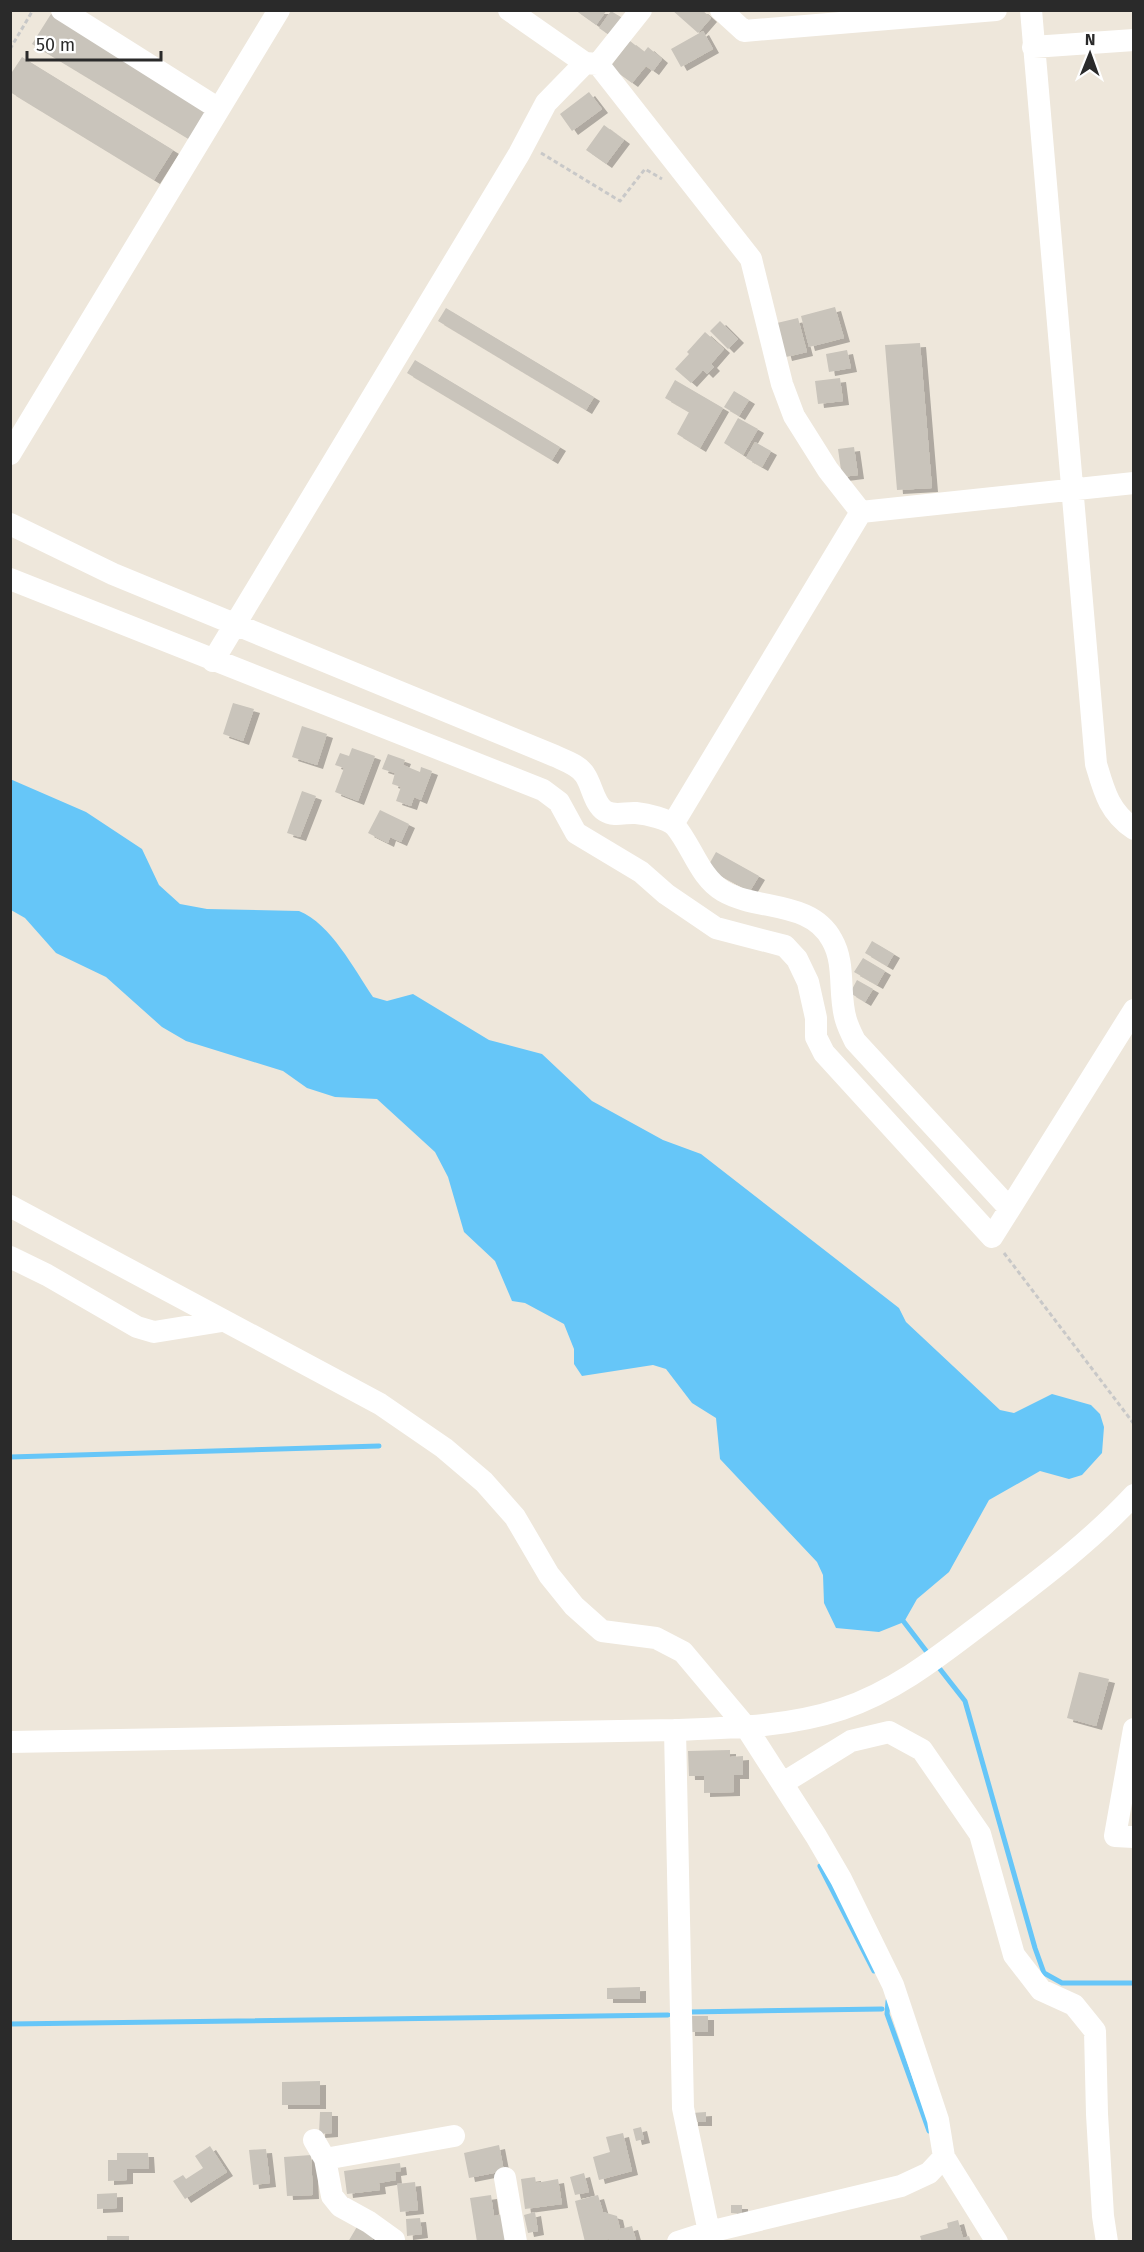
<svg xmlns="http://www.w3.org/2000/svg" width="1144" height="2252" font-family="'Fira Sans',sans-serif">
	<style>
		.water { fill: #66c6f8 }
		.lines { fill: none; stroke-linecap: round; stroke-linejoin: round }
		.stream { stroke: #66c6f8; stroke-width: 5 }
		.building { fill: #c9c4bb; filter: url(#shadow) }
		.path { stroke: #c8c8c8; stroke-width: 3; stroke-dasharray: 4.5 3; stroke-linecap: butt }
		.minor { stroke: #fff; stroke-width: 22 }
	</style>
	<defs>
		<filter id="shadow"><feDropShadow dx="6" dy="4" stdDeviation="0" flood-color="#0004"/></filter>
	</defs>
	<rect width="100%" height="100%" fill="#eee7db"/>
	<!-- water -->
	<path class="water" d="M10,779L86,812L142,849L159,885L180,904L207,909L299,911C331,924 354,969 373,997L387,1001L413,994L489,1040L542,1054L592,1101L663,1140L701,1154L899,1308L906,1322L1000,1410L1014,1413L1052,1394L1091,1405L1100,1414L1104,1427L1102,1453L1082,1475L1069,1479L1040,1471L989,1500L949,1572L917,1599L904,1622L879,1632L836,1628L824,1603L823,1575L817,1562L720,1459L716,1418L692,1403L666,1369L653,1365L582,1376L574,1364V1349L564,1324L525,1303L512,1301L495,1261L464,1232L448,1177L435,1152L377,1099L335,1097L307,1088L283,1071L186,1041L162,1027L106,977L56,953L25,918L11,910Z"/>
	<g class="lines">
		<!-- stream -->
		<path class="stream" d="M10,1457L379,1446
			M904,1622L930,1656
			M936,1664L965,1701L1035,1948L1044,1973L1062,1983H1134
			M820,1866L874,1971
			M888,2001L887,2014L929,2131
			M689,2012L882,2009
			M10,2024L668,2015"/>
	</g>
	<!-- building -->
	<path class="building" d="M575,10H607L596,25Z
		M672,10H702L711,18L698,33Z
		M611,11L624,19L612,37L599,28Z
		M51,14L208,108L189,139L32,44Z
		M703,31L713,49L681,67L671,49Z
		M630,41L644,52L648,47L662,59L653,71L646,66L632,83L610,67Z
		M22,57L173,150L154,180L10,92V75Z
		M589,92L602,109L572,131L560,114Z
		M604,125L624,140L606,164L586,150Z
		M835,307L844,338L809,347L801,316Z
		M446,308L594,397L586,410L438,321Z
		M798,318L807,352L786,357L777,323Z
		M720,321L738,339L728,349L710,331Z
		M705,332L724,349L711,364L714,367L707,374L703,370L691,383L675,369L689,354L687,352Z
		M920,343L932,488L897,490L885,345Z
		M847,350L851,368L829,372L826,354Z
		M415,360L560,447L552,460L407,373Z
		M840,378L843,401L818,404L815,381Z
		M675,380L723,408L700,448L677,434L689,412L665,398Z
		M734,391L749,400L739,416L724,407Z
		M738,418L758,429L743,455L724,443Z
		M755,442L771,451L762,467L746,458Z
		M854,447L858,475L842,477L838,449Z
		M233,703L254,709L243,741L223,734Z
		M302,726L327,734L317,765L292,757Z
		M352,748L375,756L358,801L335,792L344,768L335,765L340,753L349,756Z
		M388,754L405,760L403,765L420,772L421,767L432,771L421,800L414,797L411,806L396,801L401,787L392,784L395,773L382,769Z
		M302,791L316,796L300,837L287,833Z
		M380,810L409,824L401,842L390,837L388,843L368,833Z
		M716,852L759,876L750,891L707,868Z
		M872,941L894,954L887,966L865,953Z
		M863,958L885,971L877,985L854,972Z
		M857,980L873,989L865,1002L850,993Z
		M1079,1672L1109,1679L1096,1726L1067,1718Z
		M730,1750V1757L743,1756V1775H734V1792L704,1793V1776H689L688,1751Z
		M640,1987V1999H607V1988Z
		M689,2016H708V2032H689Z
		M320,2081V2105H282V2082Z
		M320,2112H332V2133L319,2134Z
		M706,2112V2122H692V2113Z
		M641,2127L644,2139L636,2141L633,2129Z
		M623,2133L632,2171L599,2180L593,2157L610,2152L606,2137Z
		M499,2145L504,2171L469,2178L464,2153Z
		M210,2146L227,2172L185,2199L173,2181L183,2175L186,2179L203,2168L195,2156Z
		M266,2149L270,2183L253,2185L249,2150Z
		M117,2153H148L149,2169H127V2180L108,2181V2160H117Z
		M311,2155L313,2195L287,2196L284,2157Z
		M400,2163L401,2171L395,2172L396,2180L379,2183L380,2190L347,2194L344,2171Z
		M584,2173L589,2192L575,2195L570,2177Z
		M535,2177L536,2183L558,2179L562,2204L525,2209L521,2179Z
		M415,2182L418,2210L400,2212L397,2184Z
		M117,2193V2208L97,2209V2194Z
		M491,2195L494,2216L507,2213L511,2242H477L470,2198Z
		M598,2195L603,2212L617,2216L620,2229L632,2226L636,2240L610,2242L609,2239L585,2242L575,2201Z
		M731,2205H742V2214L731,2213Z
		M535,2212L538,2231L528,2233L524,2215Z
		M420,2218L422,2234L407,2236L406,2219Z
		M958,2220L963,2238L969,2236L971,2242H922L920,2236L948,2228L947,2223Z
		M358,2225L375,2235L371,2242H348Z
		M107,2236H129V2242H107Z"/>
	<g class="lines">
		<!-- path -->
		<path class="path" d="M10,49L33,10
			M541,153L620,201L645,169L662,179
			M1004,1253L1134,1424"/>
		<!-- minor -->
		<path class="minor" d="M62,10L219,109
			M509,10L585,63L598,64L751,259L782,384L794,416L828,470L861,512
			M721,10L744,31L996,10
			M1031,10L1096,764C1104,791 1109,812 1134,829
			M1033,47L1134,40
			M598,64L641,10
			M10,454L279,10
			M861,512L1134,483
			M10,524L113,574L555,756C566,761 579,765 585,775C592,785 594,804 605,811C614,817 627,812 636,813C647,814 668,819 675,826C692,846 700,878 723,891C757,911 811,900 832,940C846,964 838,995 846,1020C848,1027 852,1035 855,1041L1009,1208
			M10,579L543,790L559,802L576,833L641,872L666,894L716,928L785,946L797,959L808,982L816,1018V1037L824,1053L992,1237L1134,1010
			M213,661L519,154L546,103L585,63
			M673,824L861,512
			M10,1206L380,1404L444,1448L484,1482L515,1517L549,1575L574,1606L602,1631L656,1638L683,1652L746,1727L816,1836L841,1879L893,1985L938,2120L944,2157L929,2173L901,2186L709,2232L678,2242
			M10,1257L47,1275L137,1327L154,1332L222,1321
			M1134,1729L1115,1836L1134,1837
			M675,1730L683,2108L709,2232
			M10,1742L675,1730C731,1728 788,1727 842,1709C899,1690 944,1652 992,1616C1042,1578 1091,1541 1134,1495
			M783,1783L851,1741L889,1732L922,1750L980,1834L1014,1955L1041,1990L1074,2005L1095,2031L1097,2114L1103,2216L1107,2242
			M314,2140L325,2159L332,2196L340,2206L369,2222L394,2240
			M944,2157L997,2242
			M325,2159L454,2136
			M505,2178L516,2242"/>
	</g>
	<!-- border -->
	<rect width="1144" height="2252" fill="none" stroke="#2a2a2a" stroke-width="24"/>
	<!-- north arrow -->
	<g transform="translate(1090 54) rotate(1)" stroke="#ffffff" stroke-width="4.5" paint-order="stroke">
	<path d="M0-4.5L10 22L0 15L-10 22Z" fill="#2a2a2a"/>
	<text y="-9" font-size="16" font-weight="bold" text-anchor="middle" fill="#2a2a2a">N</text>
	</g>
	<!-- scale -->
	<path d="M27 51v9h134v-9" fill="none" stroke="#2a2a2a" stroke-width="3"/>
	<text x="36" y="51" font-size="18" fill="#2a2a2a" stroke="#ffffff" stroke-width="4.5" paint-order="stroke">50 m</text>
</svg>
